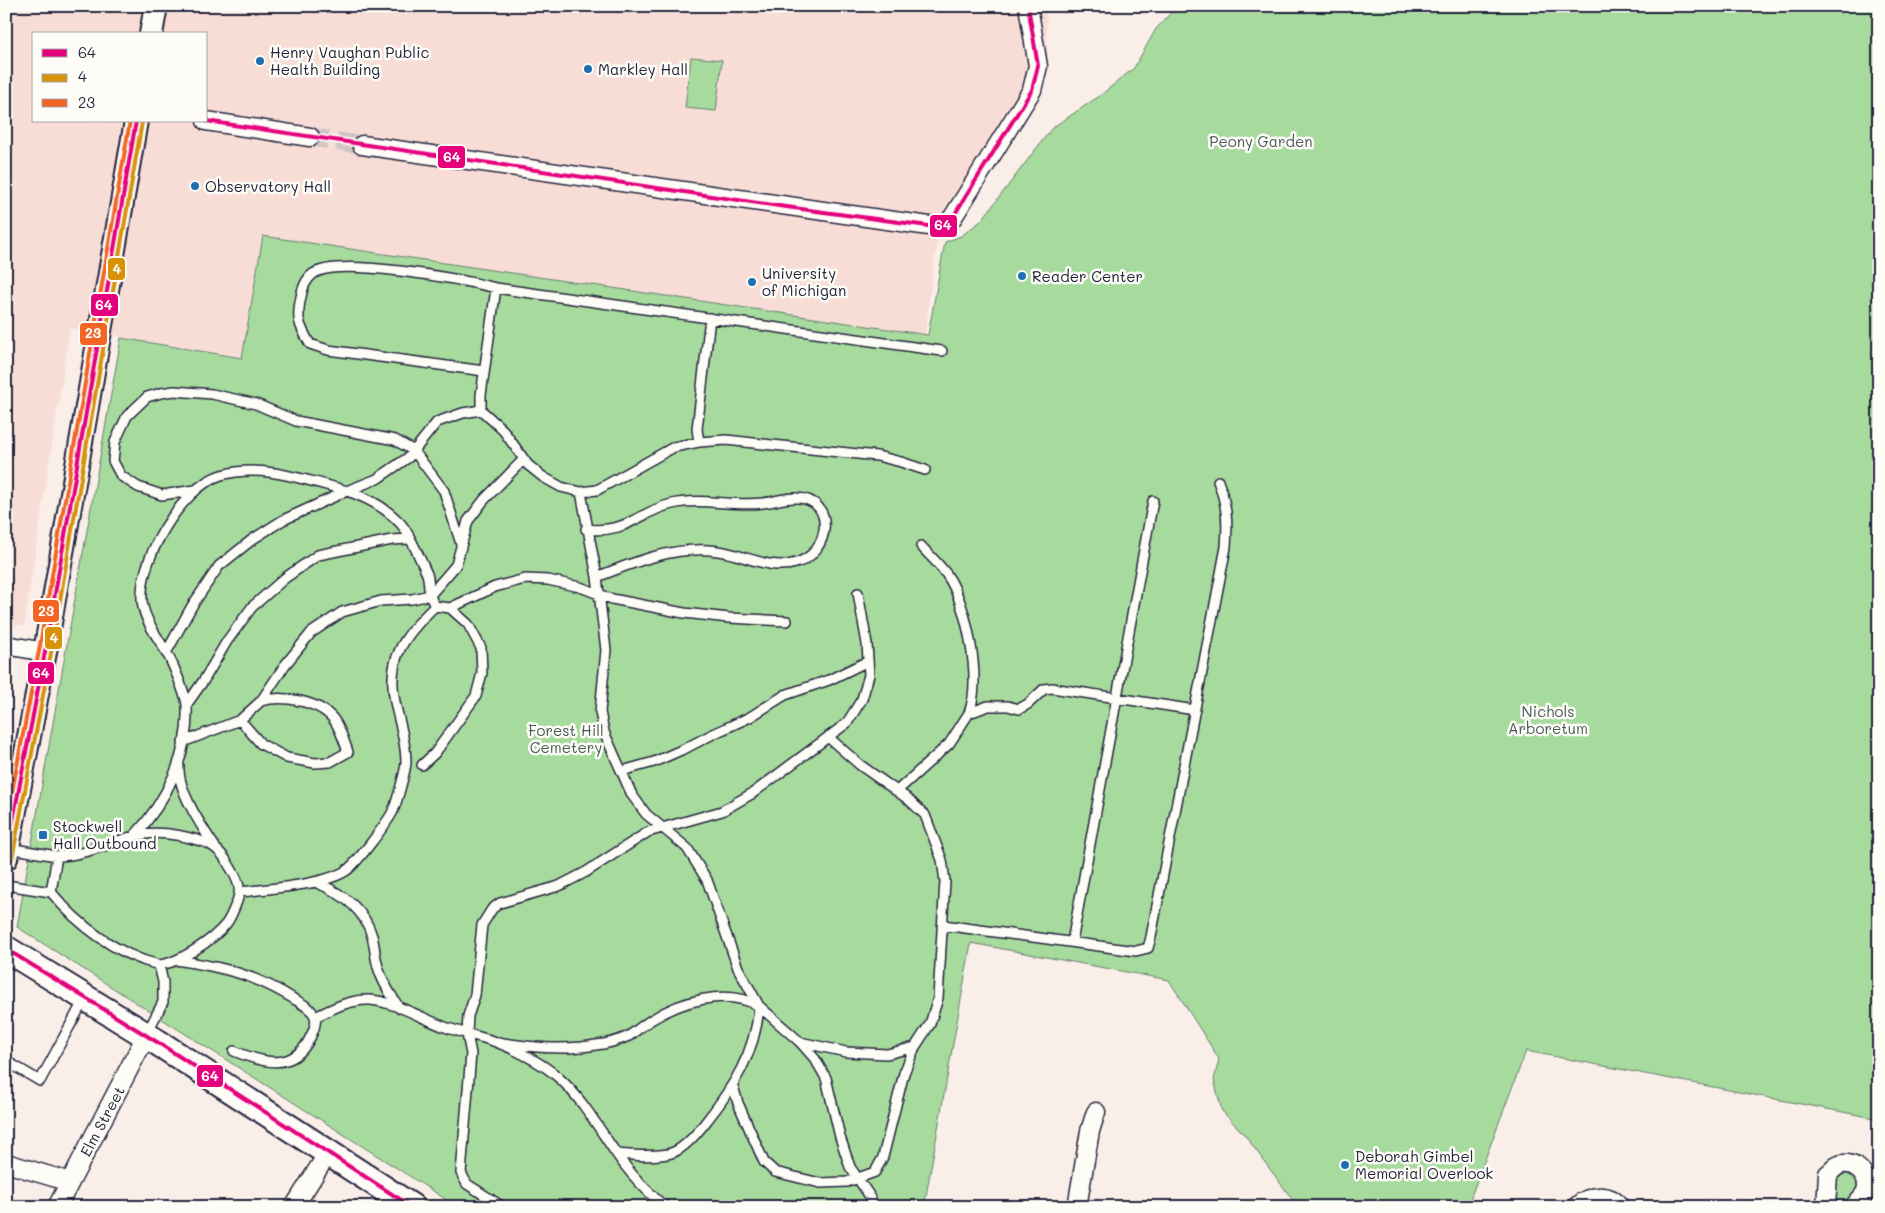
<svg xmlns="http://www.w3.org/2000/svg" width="1885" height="1213" font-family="Mali,sans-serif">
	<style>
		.built { fill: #f7ddd6; fill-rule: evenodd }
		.green { fill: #a7db9e; stroke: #647e6c }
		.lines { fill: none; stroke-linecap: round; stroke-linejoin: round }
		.minor-tunnel { stroke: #cfc5c5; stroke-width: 18; stroke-dasharray: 18 9; stroke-linecap: butt }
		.service-casing { stroke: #22223b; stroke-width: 12 }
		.minor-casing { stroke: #22223b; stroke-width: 21 }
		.tertiary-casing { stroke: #22223b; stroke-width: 26 }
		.secondary-casing { stroke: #22223b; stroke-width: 29 }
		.service { stroke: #fdfcf7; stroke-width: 9 }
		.minor { stroke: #fdfcf7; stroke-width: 18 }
		.tertiary { stroke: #fdfcf7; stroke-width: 22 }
		.secondary { stroke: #fdfcf7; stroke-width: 25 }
		.bus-1-casing { stroke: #fdfcf7; stroke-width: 8 }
		.bus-2-casing { stroke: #fdfcf7; stroke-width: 8 }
		.bus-3-casing { stroke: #fdfcf7; stroke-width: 8 }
		.bus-1 { stroke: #e5007d; stroke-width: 4 }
		.bus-2 { stroke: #d79209; stroke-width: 4 }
		.bus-3 { stroke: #f26522; stroke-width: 4 }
		.poi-dot { fill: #1f6fb2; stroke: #fdfcf7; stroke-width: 2 }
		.labels { text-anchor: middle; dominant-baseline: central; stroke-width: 5; stroke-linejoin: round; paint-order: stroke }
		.poi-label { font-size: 15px; fill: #22223b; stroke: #fdfcf7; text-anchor: start }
		.park-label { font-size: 15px; fill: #4a5a59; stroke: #fdfcf7 }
		.street-label { font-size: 15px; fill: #22223b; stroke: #fdfcf7 }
		.line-badge { stroke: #fdfcf7; stroke-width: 2 }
		.badge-label { font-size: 14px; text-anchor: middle; font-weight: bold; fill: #fff }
	</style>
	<rect width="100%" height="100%" fill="#faeee8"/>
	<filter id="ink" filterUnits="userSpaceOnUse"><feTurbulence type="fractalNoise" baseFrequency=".02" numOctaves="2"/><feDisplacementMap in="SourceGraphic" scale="10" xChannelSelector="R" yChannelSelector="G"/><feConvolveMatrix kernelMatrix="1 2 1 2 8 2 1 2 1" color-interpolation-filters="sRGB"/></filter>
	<g filter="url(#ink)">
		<!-- built -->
		<path class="built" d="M6,6H1050L1046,8L1048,65L1034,104L960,218L938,234L925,334L263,236L242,358L70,328L24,626L6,624ZM34,34H206V121H34Z"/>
		<!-- green -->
		<path class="green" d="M1177,6H1879V1119L1526,1051L1467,1207H1298L1244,1134L1222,1111L1214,1080L1219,1059L1169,980L971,943L924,1207H458L17,927L121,338L242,358L263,236L928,335L945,242L961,236L981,221L1052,128L1101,95L1134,68L1156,29Z
			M691,57L722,60L716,111L685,108Z
			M1845,1174H1850L1857,1180L1858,1189L1845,1207H1833L1836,1177Z"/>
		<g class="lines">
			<!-- minor-tunnel -->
			<path class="minor-tunnel" d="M310,137L362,145"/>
			<defs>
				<path id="service" d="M496,288L481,395V410L503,430L528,465L543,477L561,487L581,492L597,490L674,447L699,442L726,440L877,456L901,462L925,470
					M484,371L328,350L310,344C299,325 296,319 301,297C302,289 306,279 313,274C338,256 464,280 496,288L942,351
					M699,442L697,429L710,318
					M195,490L162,495L138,487L121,476L113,461L115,442L127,416L147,397L161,393L174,391L212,394L256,404L296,421L395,440L414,451L444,491L461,544
					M581,492L597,577L606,650L600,712L604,732L632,795L646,814L687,848L707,880L738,968L759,1006L800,1042L815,1059L826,1078L840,1137L850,1167L871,1198V1207
					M586,529C628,534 638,512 672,504C702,497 733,507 763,503C775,502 785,497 797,498C837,499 830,554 796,563C770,571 743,554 718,551C677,545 634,562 597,577
					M921,546C929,555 939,564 947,575C967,604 982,679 969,713
					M166,653L192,606L219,566L253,539L283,520L349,490L377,479L409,457L437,422L463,413L481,410
					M187,704L204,680L227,641L252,607L285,578L318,555L392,540L409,539
					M240,720L261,744L287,758L315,763L330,762L348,752C344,741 341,730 334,720C320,701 283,695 261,701
					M183,742L240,720L261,701L285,665L311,633L342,612L381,601L412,599L430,595L456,565L468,521L484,500L524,459
					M422,765L435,753L476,696L482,673L481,648L468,624L450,608
					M179,766C177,790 202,827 215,847
					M622,771L654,762L686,748L711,735L750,717L785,695L829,680L868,661
					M897,791L949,744L969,713L988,706H1008L1019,709L1028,704L1044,689L1052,688L1195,710
					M134,836C167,801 189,754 187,706C187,700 184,694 182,688C178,677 174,667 169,657C160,640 147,625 143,607C134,566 181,487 221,475C249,467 275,472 303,479C338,488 375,495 401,524C410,534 421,561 427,574C429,580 429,586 429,593C430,597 433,602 435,606L450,608L495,587L525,579L548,580L580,587L612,599L684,613L729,618L787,621
					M8,848L57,856
					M315,882C340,892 364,908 372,936C375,947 375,959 379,970C383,984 392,996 399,1008
					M6,885L51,892
					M240,892C267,889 326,885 347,870C357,863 386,824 392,813C396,806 406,769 406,762C406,741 399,722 395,702C386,658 405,635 435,606
					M943,925L1136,951L1148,948L1151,937L1226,547C1228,521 1227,505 1218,481
					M1072,942L1153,501
					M176,960C222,967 254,974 294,999C301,1003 311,1008 315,1016C317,1022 313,1032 310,1038C293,1072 263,1063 234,1051
					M315,1017C332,1009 350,999 370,1000C396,1002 421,1018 445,1027C462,1033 479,1036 496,1042C515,1049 544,1064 559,1078C585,1101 602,1135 623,1163C635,1179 650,1194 665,1207
					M147,1033L163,1002V982L159,965C117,955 78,925 51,892L57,856C84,856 108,843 134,836C156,830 179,834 201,841C213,844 223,854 229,865C233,872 241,884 239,893C239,899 230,919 226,924C213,940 179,963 159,965
					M497,1042C529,1047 563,1051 596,1045C606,1044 620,1040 629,1036C636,1031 643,1025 651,1020C681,1001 726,988 759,1006C756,1052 733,1088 705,1123C698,1132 685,1147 674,1152C660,1158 632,1155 617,1154
					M800,1042L846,1052L887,1054L915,1047
					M6,1061L40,1081L85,998
					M733,1086L738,1103L764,1162L775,1172L820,1183L847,1182L875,1172L883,1157L904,1073L915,1047L930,1024L938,998L945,881L942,860L925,815L908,799L860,765L828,737
					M503,1207L467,1184L461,1173L471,1054L467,1034L468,1016L475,995L482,925L492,909L500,903L559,886L586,872L648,832L722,811L753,793L847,723L862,699L869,675L867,644L858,593"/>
				<path id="minor" d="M206,121L310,137
					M362,145L936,227L946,225L953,217L1032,90L1038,66L1028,6
					M6,645L45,652
					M6,1163L70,1182
					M57,1207L146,1036
					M294,1207L328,1153
					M1077,1207L1090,1131L1096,1112
					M1576,1207C1588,1195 1609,1192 1620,1207
					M1826,1207L1828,1174C1831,1172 1834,1168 1837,1166C1852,1158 1871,1174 1866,1191C1864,1196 1857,1202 1854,1207"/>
				<path id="tertiary" d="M151,34L156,6
					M6,858L45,652L136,121"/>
				<path id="secondary" d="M6,949L157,1042L412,1207"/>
			</defs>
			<!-- service casing -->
			<use href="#service" class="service-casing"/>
			<!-- minor casing -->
			<use href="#minor" class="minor-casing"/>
			<!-- tertiary casing -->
			<use href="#tertiary" class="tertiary-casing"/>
			<!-- secondary casing -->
			<use href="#secondary" class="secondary-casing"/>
			<!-- service -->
			<use href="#service" class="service"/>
			<!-- minor -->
			<use href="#minor" class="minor"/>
			<!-- tertiary -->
			<use href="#tertiary" class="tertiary"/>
			<!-- secondary -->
			<use href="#secondary" class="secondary"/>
			<defs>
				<path id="bus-1" d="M206,121L779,206L936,227L946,225L953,217L1032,90L1038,66L1028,6
					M6,857L45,652L136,121
					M6,949L157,1042L412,1207"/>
				<path id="bus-2" d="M12,859L51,653L142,122"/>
				<path id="bus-3" d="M6,823L39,651L130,121"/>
			</defs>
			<!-- bus-1 casing -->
			<use href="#bus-1" class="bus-1-casing"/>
			<!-- bus-2 casing -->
			<use href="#bus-2" class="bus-2-casing"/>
			<!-- bus-3 casing -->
			<use href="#bus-3" class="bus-3-casing"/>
			<!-- bus-1 -->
			<use href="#bus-1" class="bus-1"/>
			<!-- bus-2 -->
			<use href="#bus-2" class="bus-2"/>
			<!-- bus-3 -->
			<use href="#bus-3" class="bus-3"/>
		</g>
	</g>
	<!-- markers -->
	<g class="poi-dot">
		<circle cx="260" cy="61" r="5"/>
		<circle cx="588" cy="69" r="5"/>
		<circle cx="195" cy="186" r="5"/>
		<circle cx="1022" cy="276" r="5"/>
		<circle cx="752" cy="282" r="5"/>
		<rect x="38" y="830" width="10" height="10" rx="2.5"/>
		<circle cx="1345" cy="1165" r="5"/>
	</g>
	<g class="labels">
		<!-- poi labels -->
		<g class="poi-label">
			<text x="270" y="52">Henry Vaughan Public<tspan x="270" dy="17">Health Building</tspan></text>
			<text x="598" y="69">Markley Hall</text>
			<text x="205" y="186">Observatory Hall</text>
			<text x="762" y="273">University<tspan x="762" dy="17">of Michigan</tspan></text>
			<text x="1032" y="276">Reader Center</text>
			<text x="53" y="826">Stockwell<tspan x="53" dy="17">Hall Outbound</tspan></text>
			<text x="1355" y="1156">Deborah Gimbel<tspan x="1355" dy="17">Memorial Overlook</tspan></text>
		</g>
		<!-- park labels -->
		<g class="park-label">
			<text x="1261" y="141">Peony Garden</text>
			<text x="1548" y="711">Nichols<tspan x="1548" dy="17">Arboretum</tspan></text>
			<text x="566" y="730">Forest Hill<tspan x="566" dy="17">Cemetery</tspan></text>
		</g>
		<!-- street labels -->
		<g class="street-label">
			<text transform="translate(102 1121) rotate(-62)">Elm Street</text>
		</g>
	</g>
	<g class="line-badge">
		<rect x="437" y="145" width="29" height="24" rx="5" fill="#e5007d"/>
		<rect x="929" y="214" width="29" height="24" rx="5" fill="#e5007d"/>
		<rect x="107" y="257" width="19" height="24" rx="5" fill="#d79209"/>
		<rect x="90" y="293" width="29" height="24" rx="5" fill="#e5007d"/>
		<rect x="79" y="322" width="29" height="24" rx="5" fill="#f26522"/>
		<rect x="32" y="599" width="28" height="24" rx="5" fill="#f26522"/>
		<rect x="44" y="626" width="19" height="24" rx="5" fill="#d79209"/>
		<rect x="27" y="661" width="28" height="24" rx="5" fill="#e5007d"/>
		<rect x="196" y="1064" width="28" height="24" rx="5" fill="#e5007d"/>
	</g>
	<g class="badge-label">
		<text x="452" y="162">64</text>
		<text x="943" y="230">64</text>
		<text x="117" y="274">4</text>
		<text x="104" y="310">64</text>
		<text x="93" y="338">23</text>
		<text x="46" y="616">23</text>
		<text x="54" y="643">4</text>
		<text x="41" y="678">64</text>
		<text x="210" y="1081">64</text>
	</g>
	<!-- margin -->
	<rect width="1885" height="1213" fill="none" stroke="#fdfcf7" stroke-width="25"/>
	<rect x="12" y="12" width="1860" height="1188" fill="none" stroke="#22223b" stroke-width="2" filter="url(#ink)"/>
	<!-- legend -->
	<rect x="32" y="32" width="175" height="90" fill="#fdfcf7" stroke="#a5a5ac"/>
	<rect x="42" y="49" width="25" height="8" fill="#e5007d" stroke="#a5a5ac"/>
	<text x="78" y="58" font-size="15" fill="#22223b">64</text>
	<rect x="42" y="74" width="25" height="8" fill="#d79209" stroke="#a5a5ac"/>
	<text x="78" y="82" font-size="15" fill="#22223b">4</text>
	<rect x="42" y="99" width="25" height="8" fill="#f26522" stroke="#a5a5ac"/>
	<text x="78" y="108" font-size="15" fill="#22223b">23</text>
</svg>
